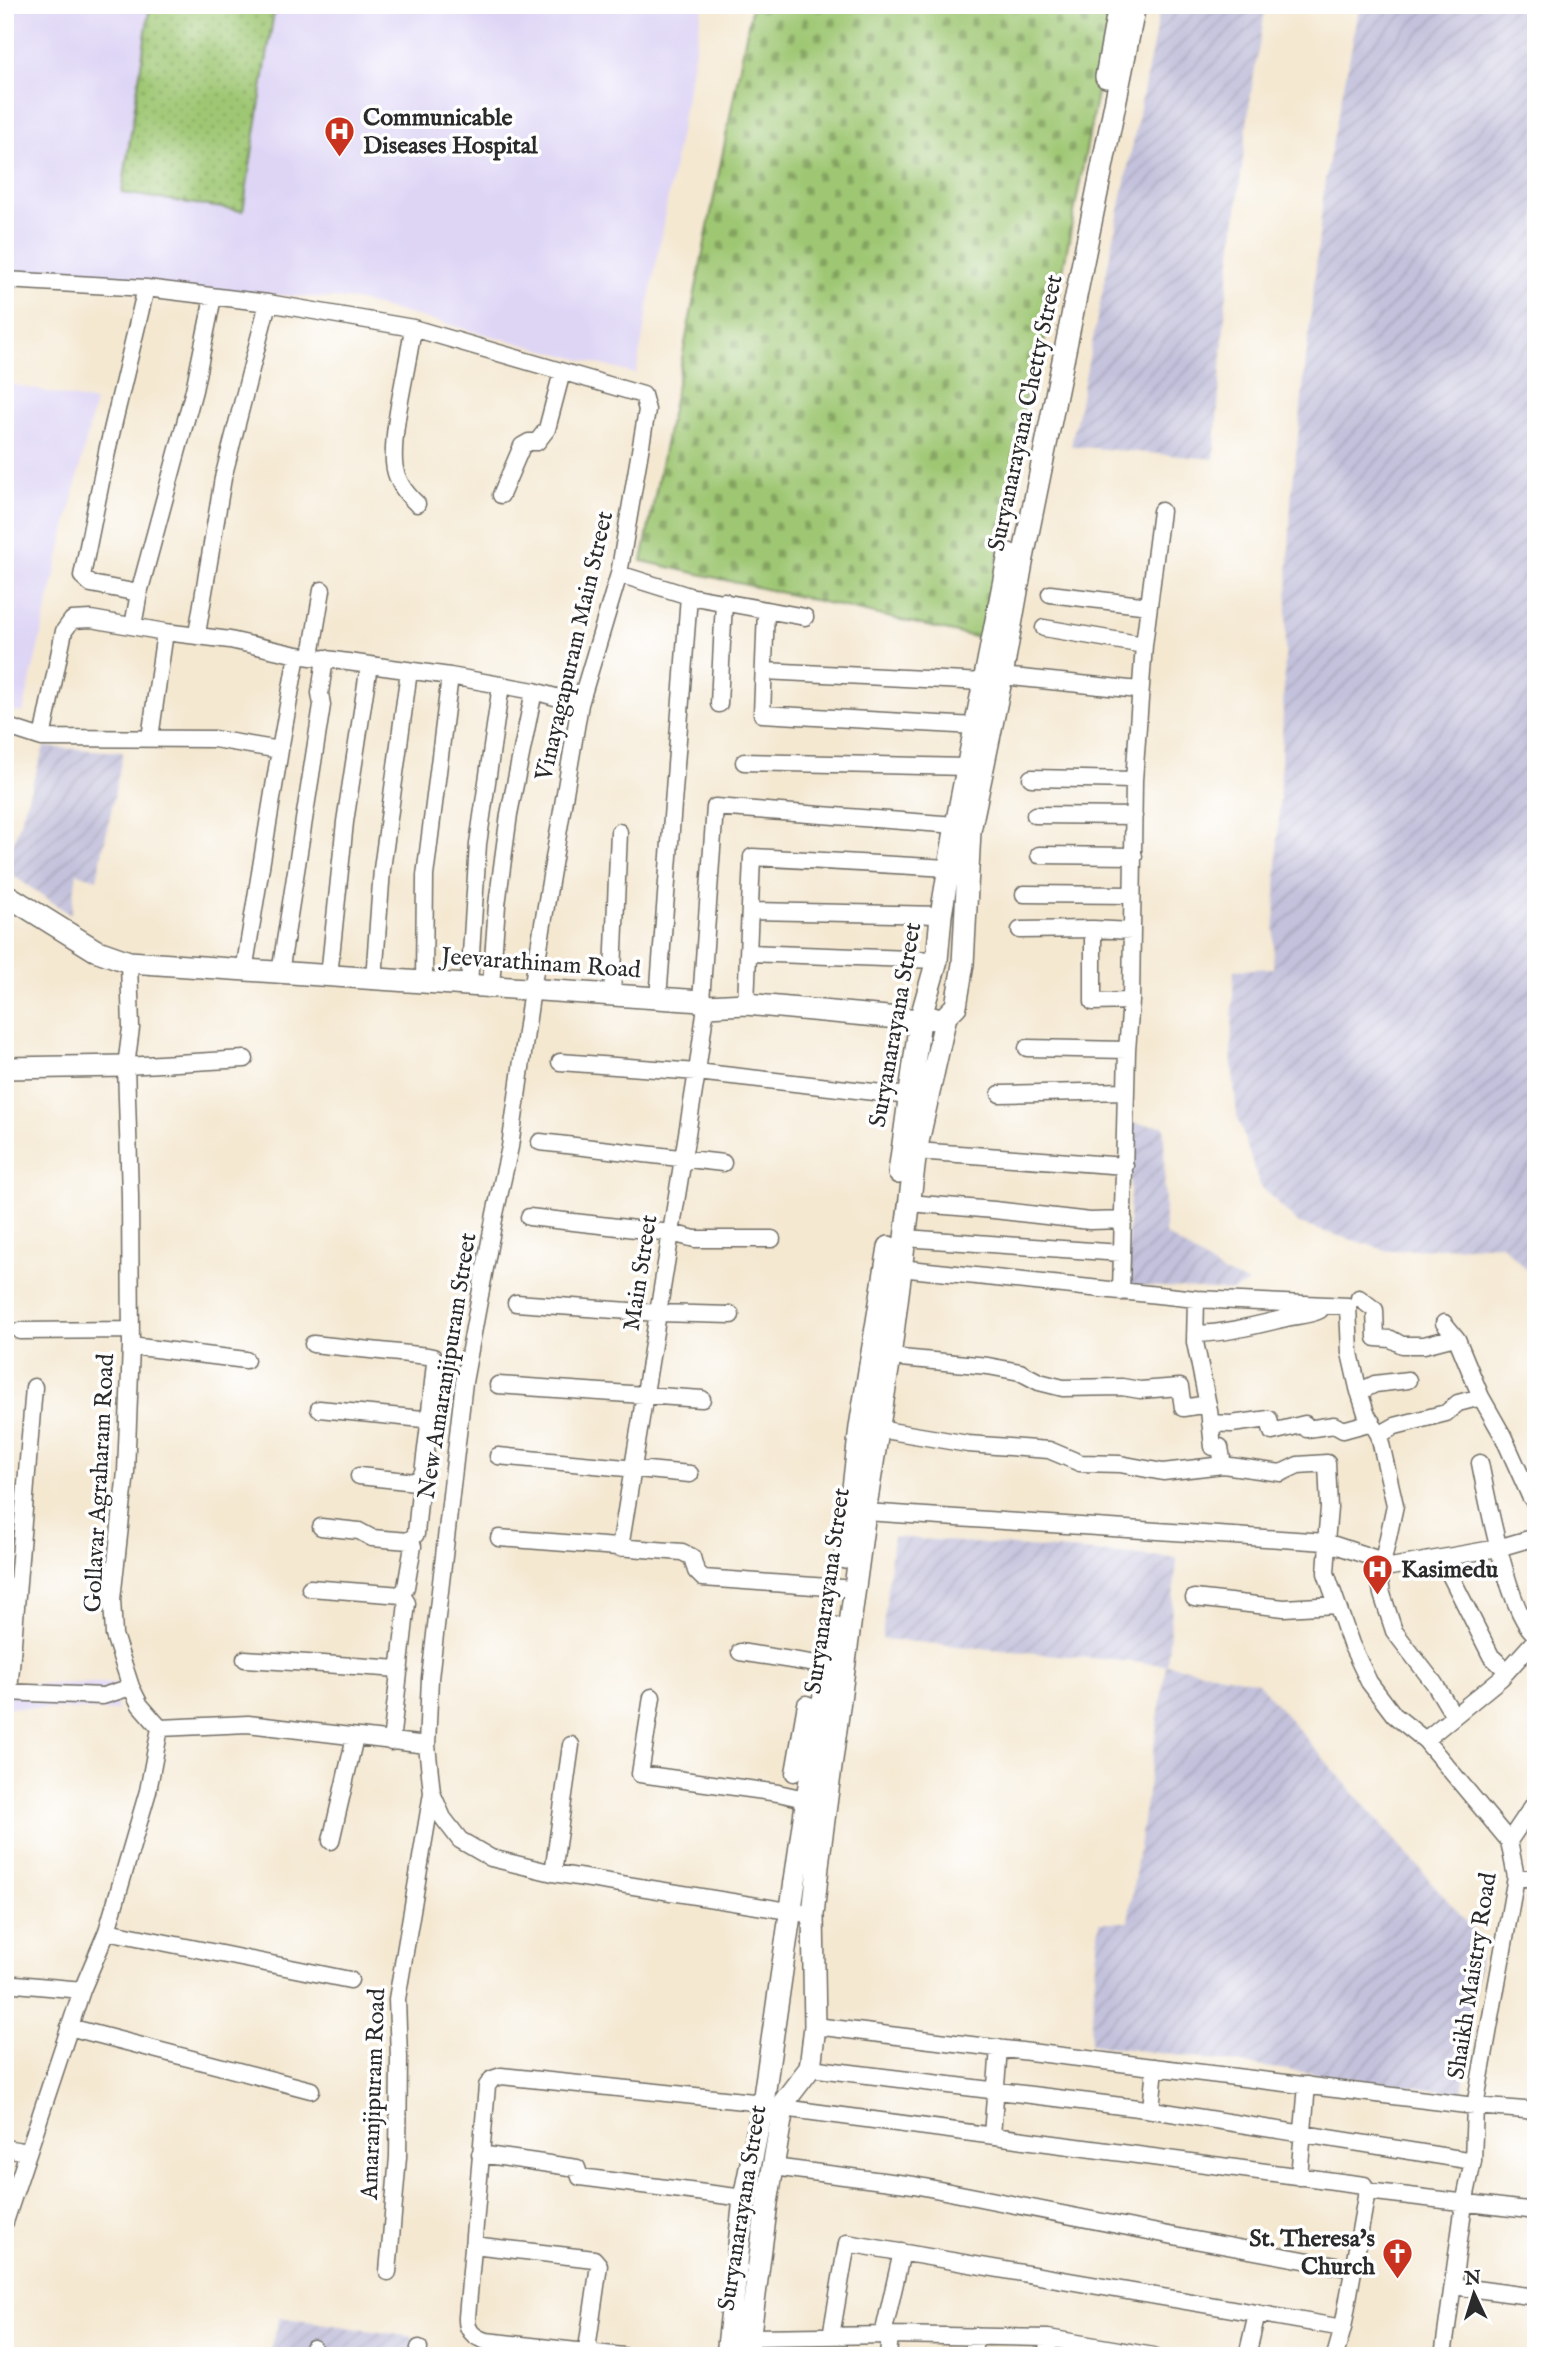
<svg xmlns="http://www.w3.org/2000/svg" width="1541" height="2361" viewBox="0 0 1541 2361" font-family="'IM FELL English',serif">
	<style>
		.built { fill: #ded5f5 }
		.industrial { fill: url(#industrial-furrows) }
		.cemetery { fill: url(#cemetery-stones); stroke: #65794f; stroke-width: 2 }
		.park { fill: url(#park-dots); stroke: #65794f; stroke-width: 2 }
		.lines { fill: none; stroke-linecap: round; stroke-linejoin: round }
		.minor-casing { stroke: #716d65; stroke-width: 19 }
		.major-casing { stroke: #716d65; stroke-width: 24 }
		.minor { stroke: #fff; stroke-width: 16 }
		.major { stroke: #fff; stroke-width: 21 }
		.labels { text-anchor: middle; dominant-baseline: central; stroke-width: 7; stroke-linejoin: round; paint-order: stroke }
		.poi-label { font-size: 24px; font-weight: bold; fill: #2b2b2b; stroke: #fff; text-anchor: start }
		.street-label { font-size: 24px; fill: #2b2b2b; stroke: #fff }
	</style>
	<defs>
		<pattern id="industrial-furrows" width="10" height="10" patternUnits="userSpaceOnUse" patternTransform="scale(1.75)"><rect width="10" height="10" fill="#c3c1db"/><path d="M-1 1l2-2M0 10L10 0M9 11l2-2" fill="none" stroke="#a8a6bc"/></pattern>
		<pattern id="cemetery-stones" width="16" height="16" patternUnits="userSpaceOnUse" patternTransform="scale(1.75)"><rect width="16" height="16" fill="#9fc773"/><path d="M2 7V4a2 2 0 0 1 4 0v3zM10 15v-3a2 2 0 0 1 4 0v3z" fill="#82a25f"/></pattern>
		<pattern id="park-dots" width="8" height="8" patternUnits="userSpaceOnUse" patternTransform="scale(1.75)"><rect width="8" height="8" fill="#9fc773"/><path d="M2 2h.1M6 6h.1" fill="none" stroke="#82a25f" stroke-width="1.8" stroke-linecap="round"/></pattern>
	</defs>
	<rect width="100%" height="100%" fill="#fff"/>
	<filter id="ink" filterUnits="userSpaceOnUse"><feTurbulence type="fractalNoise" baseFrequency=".0143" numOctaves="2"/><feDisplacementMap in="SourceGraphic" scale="14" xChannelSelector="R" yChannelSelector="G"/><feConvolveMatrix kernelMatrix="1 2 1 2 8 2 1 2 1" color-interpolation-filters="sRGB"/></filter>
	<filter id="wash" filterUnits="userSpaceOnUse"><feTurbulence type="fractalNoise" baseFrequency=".00686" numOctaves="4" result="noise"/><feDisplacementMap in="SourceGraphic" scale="28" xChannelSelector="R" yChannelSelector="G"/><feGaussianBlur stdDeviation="1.57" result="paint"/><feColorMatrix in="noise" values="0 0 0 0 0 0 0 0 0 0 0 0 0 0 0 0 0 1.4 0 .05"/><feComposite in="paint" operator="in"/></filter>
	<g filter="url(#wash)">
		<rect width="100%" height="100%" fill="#f4e8d1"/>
		<path class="built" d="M5,5H703L636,374L355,300L5,277Z
			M5,383L95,402L23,713L5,710Z
			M115,1683L117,1711L5,1707V1684Z"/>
		<path class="industrial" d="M1161,5H1266L1251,92L1226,302L1214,459L1071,446Z
			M1360,5H1536V1279L1501,1244L1389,1251L1299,1224L1260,1186L1237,1116L1231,1053L1234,970L1273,968L1291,502L1325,180Z
			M44,747L123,752L97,879L77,873L71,915L5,870Z
			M1133,1123L1164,1126L1165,1234L1223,1273L1248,1283L1233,1291L1126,1285Z
			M893,1537L1177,1558L1167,1664L1257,1682L1482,1940L1462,2093L1090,2044L1099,1922H1128L1166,1665L882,1639Z
			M280,2317L426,2339L425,2356H269Z"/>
		<path class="cemetery" d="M752,5H1114L1055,312L1027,386L984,639L642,561Z"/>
		<path class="park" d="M150,5H275L243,211L122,193Z"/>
	</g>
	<g filter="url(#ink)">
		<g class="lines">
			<defs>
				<path id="minor" d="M5,280L146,288L268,303L413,328L643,395L647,410L619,574L580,704L532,989L510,1147L495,1214L464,1382L430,1678L427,1745L432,1793L397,1999L399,2058L398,2157L388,2272
					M413,328C408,367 392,424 394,462C395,479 405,493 417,504
					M501,495L522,446L529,442H537L547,429L562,372
					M619,574L689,596L805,617
					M139,593L91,584L82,576L108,447L146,288
					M1050,594L1149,606
					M766,610L762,714L975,726
					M133,626L139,593L194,390L213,297
					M1044,628L1144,645
					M197,634L223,478L268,303
					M311,656L322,590
					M764,671L984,682
					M1002,676L1139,690
					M719,704L724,601
					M5,726L42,738L214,739L280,750
					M42,738L64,631L72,620L91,619L165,632L230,640L297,655L450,676L534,691L580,704
					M150,738L165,632
					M744,762L967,767
					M1031,778L1134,780
					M1035,815L1134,816
					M1039,855L1134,856
					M1024,894L1132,895
					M750,911L941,915
					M1093,929V1002L1131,1001
					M1020,930L1093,929L1132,931
					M749,953L937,960
					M244,971L280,750L297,655
					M280,973L322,705L320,693L325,658
					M329,976L345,822L369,665
					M374,979L382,869L409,671
					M424,982L425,876L450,676
					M469,985L478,844L501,685
					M491,986L497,905L509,814L534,691
					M612,996L619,832
					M658,999L689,596
					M701,1001L715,807L956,825
					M746,1004L752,857L948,868
					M1027,1048L1127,1050
					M560,1062L697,1072L909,1096
					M126,1066L245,1059
					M1000,1094L1126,1091
					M540,1142L723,1163
					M916,1151L1125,1166
					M909,1203L994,1210L1090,1221L1124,1220
					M529,1217L671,1233L695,1239H772
					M905,1238L1121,1253
					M900,1268L1196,1299L1348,1306L1350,1353L1358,1388L1366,1413L1379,1435L1395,1505L1383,1561
					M1121,1292L1127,1050L1131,1001L1134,780L1144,645L1161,511
					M1359,1298L1375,1310L1376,1338L1391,1339L1402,1345H1424L1455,1337
					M1196,1299L1195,1342L1209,1410L1213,1447H1220L1223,1465
					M516,1303L658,1313L731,1315
					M1444,1323L1457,1339L1481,1397L1503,1436L1530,1496L1536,1504
					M20,1331L130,1330
					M1195,1334C1226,1333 1253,1326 1282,1319C1295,1315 1308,1316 1320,1310
					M313,1344L428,1356L433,1357L435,1363L430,1411L427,1417L423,1419L429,1425L423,1473L416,1482L420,1487V1491L416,1534L409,1541L413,1546L406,1587L402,1595L407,1603L391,1742
					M131,1346L246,1360
					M890,1357L988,1366L1020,1372L1039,1382L1063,1388L1122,1387L1140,1390L1180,1387L1183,1408L1208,1404
					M498,1385L702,1399
					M1359,1392L1375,1384L1408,1380
					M319,1409L423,1419
					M1210,1423L1231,1424L1269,1419L1272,1432L1305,1424L1307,1429L1334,1425L1343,1430L1372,1422
					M878,1429L968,1444L1049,1450L1080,1463L1120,1464L1163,1472L1223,1465L1281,1473L1298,1465L1327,1463L1329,1508L1326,1542
					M1379,1435L1395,1426L1446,1413L1458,1403L1481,1397
					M498,1456L690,1474
					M1480,1463C1487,1498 1509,1617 1536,1635
					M359,1476L416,1482
					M865,1512L1326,1542L1383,1561L1385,1568L1498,1548L1536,1537
					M321,1527L359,1531L372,1538L409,1541
					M499,1538L682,1552L692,1557L696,1571L703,1578L842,1588
					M1328,1543L1326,1573L1351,1644L1369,1682L1394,1715L1425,1740
					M620,1548L697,1072L706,1006
					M1442,1559L1491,1656L1507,1671
					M1385,1568L1379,1575L1382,1594L1394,1631L1434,1683L1454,1716
					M310,1588L402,1595
					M1194,1598L1284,1608L1336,1605
					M740,1652L829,1666
					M245,1659L400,1669
					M5,1692L103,1696L131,1687
					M9,1692L34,1387
					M652,1697L640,1774L778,1793L796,1797L806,1804
					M160,1728L248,1724L427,1745
					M794,1773L806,1704L821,1709
					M432,1793L443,1818L460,1840L491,1858L553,1873L813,1915
					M331,1841L355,1737
					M1509,1841L1536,1801
					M553,1873L571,1745
					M1516,1877L1536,1879
					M107,1931L350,1980
					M5,1983L82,1990
					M815,2026L1475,2106L1536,2111
					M69,2027L311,2090
					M810,2068L1146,2109L1473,2161
					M783,2108L1364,2185L1367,2191L1536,2211
					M1151,2110L1155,2067
					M992,2135L999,2048
					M5,2148L28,2152
					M480,2154L577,2168L580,2177L744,2198
					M773,2167L914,2185L1189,2239L1353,2269
					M1299,2177L1307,2085
					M5,2222L82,1990L107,1931L148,1791L160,1728L140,1705L131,1687L114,1635L112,1599L126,1472L131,1346L130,1196L126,1066L131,1028L129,962
					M473,2245L594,2259L599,2265L586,2356
					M1453,2286L1536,2297
					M883,2335L902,2252
					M831,2336L847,2243L1343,2328
					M750,2337L890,2335L1048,2338L1154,2356
					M312,2356L313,2348
					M418,2356L419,2348
					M623,2356L486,2341C474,2337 466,2331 467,2317L487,2086L492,2079L501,2076L763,2103
					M888,2356L890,2335
					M973,2356L975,2336
					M1047,2356L1048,2338
					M1247,2356L1257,2313
					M1335,2356L1343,2328L1367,2191
					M1443,2356L1464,2204L1473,2161L1475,2106L1516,1877L1509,1841L1425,1740L1501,1678L1536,1639"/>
				<path id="major" d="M1106,77L1119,5
					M5,894L95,950L129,962L701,1001L706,1006L746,1004L920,1020L933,1018
					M5,1068L126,1066
					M899,1173L920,1020L937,960L941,915L956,825L1009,554
					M845,1558L860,1427L889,1247
					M727,2356L744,2198L763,2103L806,1804L835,1628
					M747,2356L767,2203L784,2102L810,2068L815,2026L813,1915L819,1857L865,1512L890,1357L916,1151L946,1016L956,1006L963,964L970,831L1002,676L1022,563L1135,5"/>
			</defs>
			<use href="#minor" class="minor-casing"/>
			<use href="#major" class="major-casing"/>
			<use href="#minor" class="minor"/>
			<use href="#major" class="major"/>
		</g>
	</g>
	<defs>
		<symbol id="hospital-pin" viewBox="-11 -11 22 30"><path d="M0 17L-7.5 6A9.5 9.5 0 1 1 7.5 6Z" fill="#c8321e" stroke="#fff"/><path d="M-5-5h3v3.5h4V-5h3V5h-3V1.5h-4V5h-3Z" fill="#fff"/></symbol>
		<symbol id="church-pin" viewBox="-11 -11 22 30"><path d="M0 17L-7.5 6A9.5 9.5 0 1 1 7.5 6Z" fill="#c8321e" stroke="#fff"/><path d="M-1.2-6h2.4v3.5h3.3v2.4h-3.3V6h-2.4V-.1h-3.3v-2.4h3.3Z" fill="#fff"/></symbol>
	</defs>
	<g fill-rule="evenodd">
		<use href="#hospital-pin" x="322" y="114" width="35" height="47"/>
		<use href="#hospital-pin" x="1360" y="1552" width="35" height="47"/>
		<use href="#church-pin" x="1380" y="2236" width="35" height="47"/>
	</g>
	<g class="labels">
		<g class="poi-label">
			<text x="363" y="118">Communicable<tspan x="363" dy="28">Diseases Hospital</tspan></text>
			<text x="1401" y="1570">Kasimedu</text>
			<text x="1375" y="2239" text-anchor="end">St. Theresa's<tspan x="1375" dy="28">Church</tspan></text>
		</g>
		<g class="street-label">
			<text transform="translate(1026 413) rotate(-78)">Suryanarayana Chetty Street</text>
			<text transform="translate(575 646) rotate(-77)">Vinayagapuram Main Street</text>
			<text transform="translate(541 964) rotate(4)">Jeevarathinam Road</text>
			<text transform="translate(896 1025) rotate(-80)">Suryanarayana Street</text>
			<text transform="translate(641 1273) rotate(-81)">Main Street</text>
			<text transform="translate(448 1366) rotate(-81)">New Amaranjipuram Street</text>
			<text transform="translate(100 1483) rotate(-87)">Gollavar Agraharam Road</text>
			<text transform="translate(828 1591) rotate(-82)">Suryanarayana Street</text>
			<text transform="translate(1473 1976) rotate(-81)">Shaikh Maistry Road</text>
			<text transform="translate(374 2094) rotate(-88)">Amaranjipuram Road</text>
			<text transform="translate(743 2208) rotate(-81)">Suryanarayana Street</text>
		</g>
	</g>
	<rect width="1541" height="2361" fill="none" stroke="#fff" stroke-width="28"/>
	<g transform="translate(1474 2294) rotate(356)" stroke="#ffffff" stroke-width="5" paint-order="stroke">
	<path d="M0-5L12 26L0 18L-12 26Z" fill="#2b2b2b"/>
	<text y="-10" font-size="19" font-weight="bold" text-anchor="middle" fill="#2b2b2b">N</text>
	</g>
</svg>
